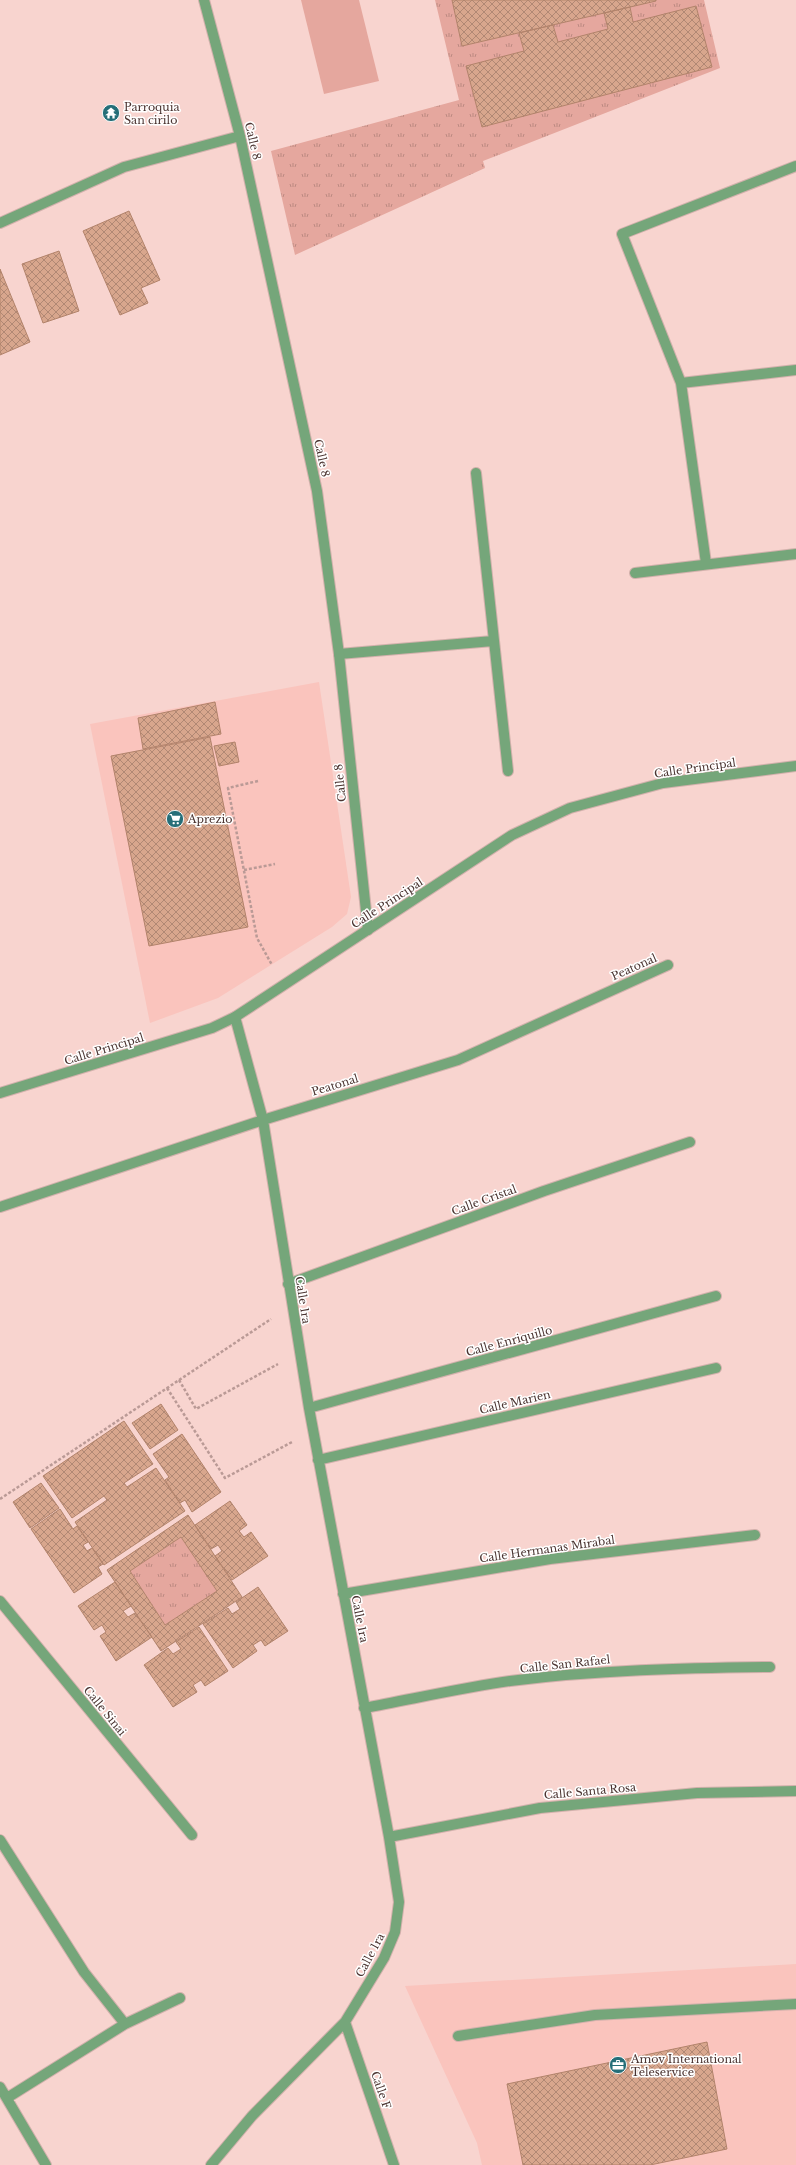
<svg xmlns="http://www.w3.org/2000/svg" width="796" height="2165" viewBox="0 0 796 2165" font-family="'Libre Baskerville',serif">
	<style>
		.built { fill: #fac4bd }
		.grass { fill: url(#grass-tufts) }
		.park { fill: #e5a79e }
		.building { fill: url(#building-cross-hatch); stroke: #b2836b; fill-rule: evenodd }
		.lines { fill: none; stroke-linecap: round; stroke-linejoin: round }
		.service-casing { stroke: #d2b1ac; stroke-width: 12 }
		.minor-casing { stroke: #d2b1ac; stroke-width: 12 }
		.tertiary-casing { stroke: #d2b1ac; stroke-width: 12 }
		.path { stroke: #ba9a96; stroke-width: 2.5; stroke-dasharray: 3 2; stroke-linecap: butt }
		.service { stroke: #75a67a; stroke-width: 10 }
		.minor { stroke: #75a67a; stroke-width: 10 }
		.tertiary { stroke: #75a67a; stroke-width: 10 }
		.labels { text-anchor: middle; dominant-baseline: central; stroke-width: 3; stroke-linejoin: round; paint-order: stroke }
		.poi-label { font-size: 11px; fill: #4b3431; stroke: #fff; text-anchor: start }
		.street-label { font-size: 11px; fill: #4b3431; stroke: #fff }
	</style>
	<defs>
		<pattern id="grass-tufts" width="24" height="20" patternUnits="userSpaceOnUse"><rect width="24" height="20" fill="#e5a79e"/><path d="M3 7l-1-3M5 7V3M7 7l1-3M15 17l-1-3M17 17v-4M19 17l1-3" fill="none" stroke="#bc8981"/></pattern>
		<pattern id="building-cross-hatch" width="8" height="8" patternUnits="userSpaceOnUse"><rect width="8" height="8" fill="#d8a68d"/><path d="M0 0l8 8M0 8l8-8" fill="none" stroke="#b18874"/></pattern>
	</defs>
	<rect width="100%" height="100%" fill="#f8d4cf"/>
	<path class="built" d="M319,682L351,897L347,914L332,927L218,998L150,1023L90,724Z
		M796,1964V2165H482L477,2143L405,1986Z"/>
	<path class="grass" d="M435,0H704L720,68L483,161L485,168L295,255L271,151L459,100Z
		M181,1537L217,1591L165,1625L130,1571Z"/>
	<path class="park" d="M301,0H359L379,81L324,94Z"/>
	<path class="building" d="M452,0H656V1L462,46Z
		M696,6L712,67L482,127L466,66L524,51L519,33L553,25L558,42L608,29L604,13L630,7L633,22Z
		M129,211L160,280L141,288L148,303L120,315L83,231Z
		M59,251L79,311L43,323L22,264Z
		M0,269L30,342L0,355Z
		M215,702L221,734L143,749L138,718Z
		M210,737L248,927L149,946L111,756Z
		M235,742L239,762L219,766L214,746Z
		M161,1404L178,1430L150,1449L132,1423Z
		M124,1421L153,1464L124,1483L127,1487L156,1468L185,1511L104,1565L75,1522L107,1500L104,1496L72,1518L43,1476Z
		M182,1434L221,1492L192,1512L185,1500L180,1503L165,1480L169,1477L153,1454Z
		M41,1483L59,1508L30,1528L13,1502Z
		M230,1501L247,1525L239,1531L244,1537L251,1532L268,1556L232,1580L215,1556L222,1551L218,1545L211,1549L195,1525Z
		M60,1509L73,1529L77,1526L88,1542L83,1545L87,1551L92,1548L103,1564L98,1567L102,1574L74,1593L31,1529Z
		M188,1515L242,1597L161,1651L107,1570ZM181,1537L217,1591L165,1625L130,1571Z
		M115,1582L131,1606L123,1611L128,1617L135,1613L152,1637L116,1661L100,1636L106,1632L102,1625L94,1630L78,1606Z
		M258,1587L288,1631L265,1646L261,1640L253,1645L257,1651L233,1668L203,1624L228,1608L232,1614L240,1609L236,1602Z
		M199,1627L228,1671L205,1686L201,1680L193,1685L197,1692L173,1707L144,1665L168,1648L173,1654L181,1649L176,1642Z
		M707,2042L727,2149L650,2165H523L507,2084Z"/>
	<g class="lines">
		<defs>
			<path id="service" d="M681,383L796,370
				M476,473L508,771
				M706,563L681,383L622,234L796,166
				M635,573L796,554
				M339,654L493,641
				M458,2036L595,2015L796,2004"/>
			<path id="minor" d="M204,0L240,136L317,491L339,654L368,930
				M0,223L124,167L240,136
				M0,1207L263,1120L458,1060L668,965
				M288,1284L544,1191L690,1142
				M309,1408L716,1296
				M318,1460L716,1368
				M343,1594L550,1559L755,1535
				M0,1601L192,1835
				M364,1708C413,1699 461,1688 510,1681C597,1670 683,1668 770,1667
				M389,1837L540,1808L697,1793L796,1791
				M0,1840L84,1972L125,2024
				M345,2022L394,2165
				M0,2087L46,2165
				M7,2098L125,2024L180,1998
				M211,2165L252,2116L345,2022L384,1958L395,1932L399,1902L389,1837L309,1408L263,1120L235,1017"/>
			<path id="tertiary" d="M0,1093L212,1028L235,1017L512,835L570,808L663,783L796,766"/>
		</defs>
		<use href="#service" class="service-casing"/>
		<use href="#minor" class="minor-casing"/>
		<use href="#tertiary" class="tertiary-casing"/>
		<path class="path" d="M258,781L228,788L257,938L272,965
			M244,870L275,864
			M179,1380L196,1409L278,1364
			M167,1388L225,1478L292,1442
			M0,1499L271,1319"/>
		<use href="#service" class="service"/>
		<use href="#minor" class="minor"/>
		<use href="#tertiary" class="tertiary"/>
	</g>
	<defs>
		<symbol id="temple-disc" viewBox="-11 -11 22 22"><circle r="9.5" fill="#256e78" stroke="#fff"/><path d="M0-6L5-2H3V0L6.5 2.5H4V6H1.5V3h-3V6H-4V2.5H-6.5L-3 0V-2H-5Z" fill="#fff"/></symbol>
		<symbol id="supermarket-disc" viewBox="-11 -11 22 22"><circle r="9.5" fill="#256e78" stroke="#fff"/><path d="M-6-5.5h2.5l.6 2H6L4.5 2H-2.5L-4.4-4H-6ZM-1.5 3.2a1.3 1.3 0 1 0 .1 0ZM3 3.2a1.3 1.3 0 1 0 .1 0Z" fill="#fff"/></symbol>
		<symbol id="office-disc" viewBox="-11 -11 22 22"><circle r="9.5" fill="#256e78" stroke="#fff"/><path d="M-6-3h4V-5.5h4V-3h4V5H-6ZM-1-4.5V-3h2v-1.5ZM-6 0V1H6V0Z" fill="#fff"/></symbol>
	</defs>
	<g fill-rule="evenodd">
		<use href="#temple-disc" x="101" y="103" width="20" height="20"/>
		<use href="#supermarket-disc" x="165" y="809" width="20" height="20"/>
		<use href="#office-disc" x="608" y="2055" width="20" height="20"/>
	</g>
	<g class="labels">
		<g class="poi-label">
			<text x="124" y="107">Parroquia<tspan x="124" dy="13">San cirilo</tspan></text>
			<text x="188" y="819">Aprezio</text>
			<text x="631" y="2059">Amov International<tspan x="631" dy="13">Teleservice</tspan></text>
		</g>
		<g class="street-label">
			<text transform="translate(253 141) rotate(77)">Calle 8</text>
			<text transform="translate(322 458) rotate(78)">Calle 8</text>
			<text transform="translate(695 768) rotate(-8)">Calle Principal</text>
			<text transform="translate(340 783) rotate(-96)">Calle 8</text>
			<text transform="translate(387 903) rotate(-33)">Calle Principal</text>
			<text transform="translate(634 967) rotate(-24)">Peatonal</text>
			<text transform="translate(104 1049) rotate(-17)">Calle Principal</text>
			<text transform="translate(335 1085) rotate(-17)">Peatonal</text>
			<text transform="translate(484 1200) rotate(-20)">Calle Cristal</text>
			<text transform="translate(303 1300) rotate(81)">Calle 1ra</text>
			<text transform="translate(509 1341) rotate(-15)">Calle Enriquillo</text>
			<text transform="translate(515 1402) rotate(-13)">Calle Marien</text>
			<text transform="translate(547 1549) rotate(-8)">Calle Hermanas Mirabal</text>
			<text transform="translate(360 1619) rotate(79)">Calle 1ra</text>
			<text transform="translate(565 1664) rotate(-6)">Calle San Rafael</text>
			<text transform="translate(105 1711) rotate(51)">Calle Sinai</text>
			<text transform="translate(590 1791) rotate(-5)">Calle Santa Rosa</text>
			<text transform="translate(370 1955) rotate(-62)">Calle 1ra</text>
			<text transform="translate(381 2090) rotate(71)">Calle F</text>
		</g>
	</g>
</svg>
